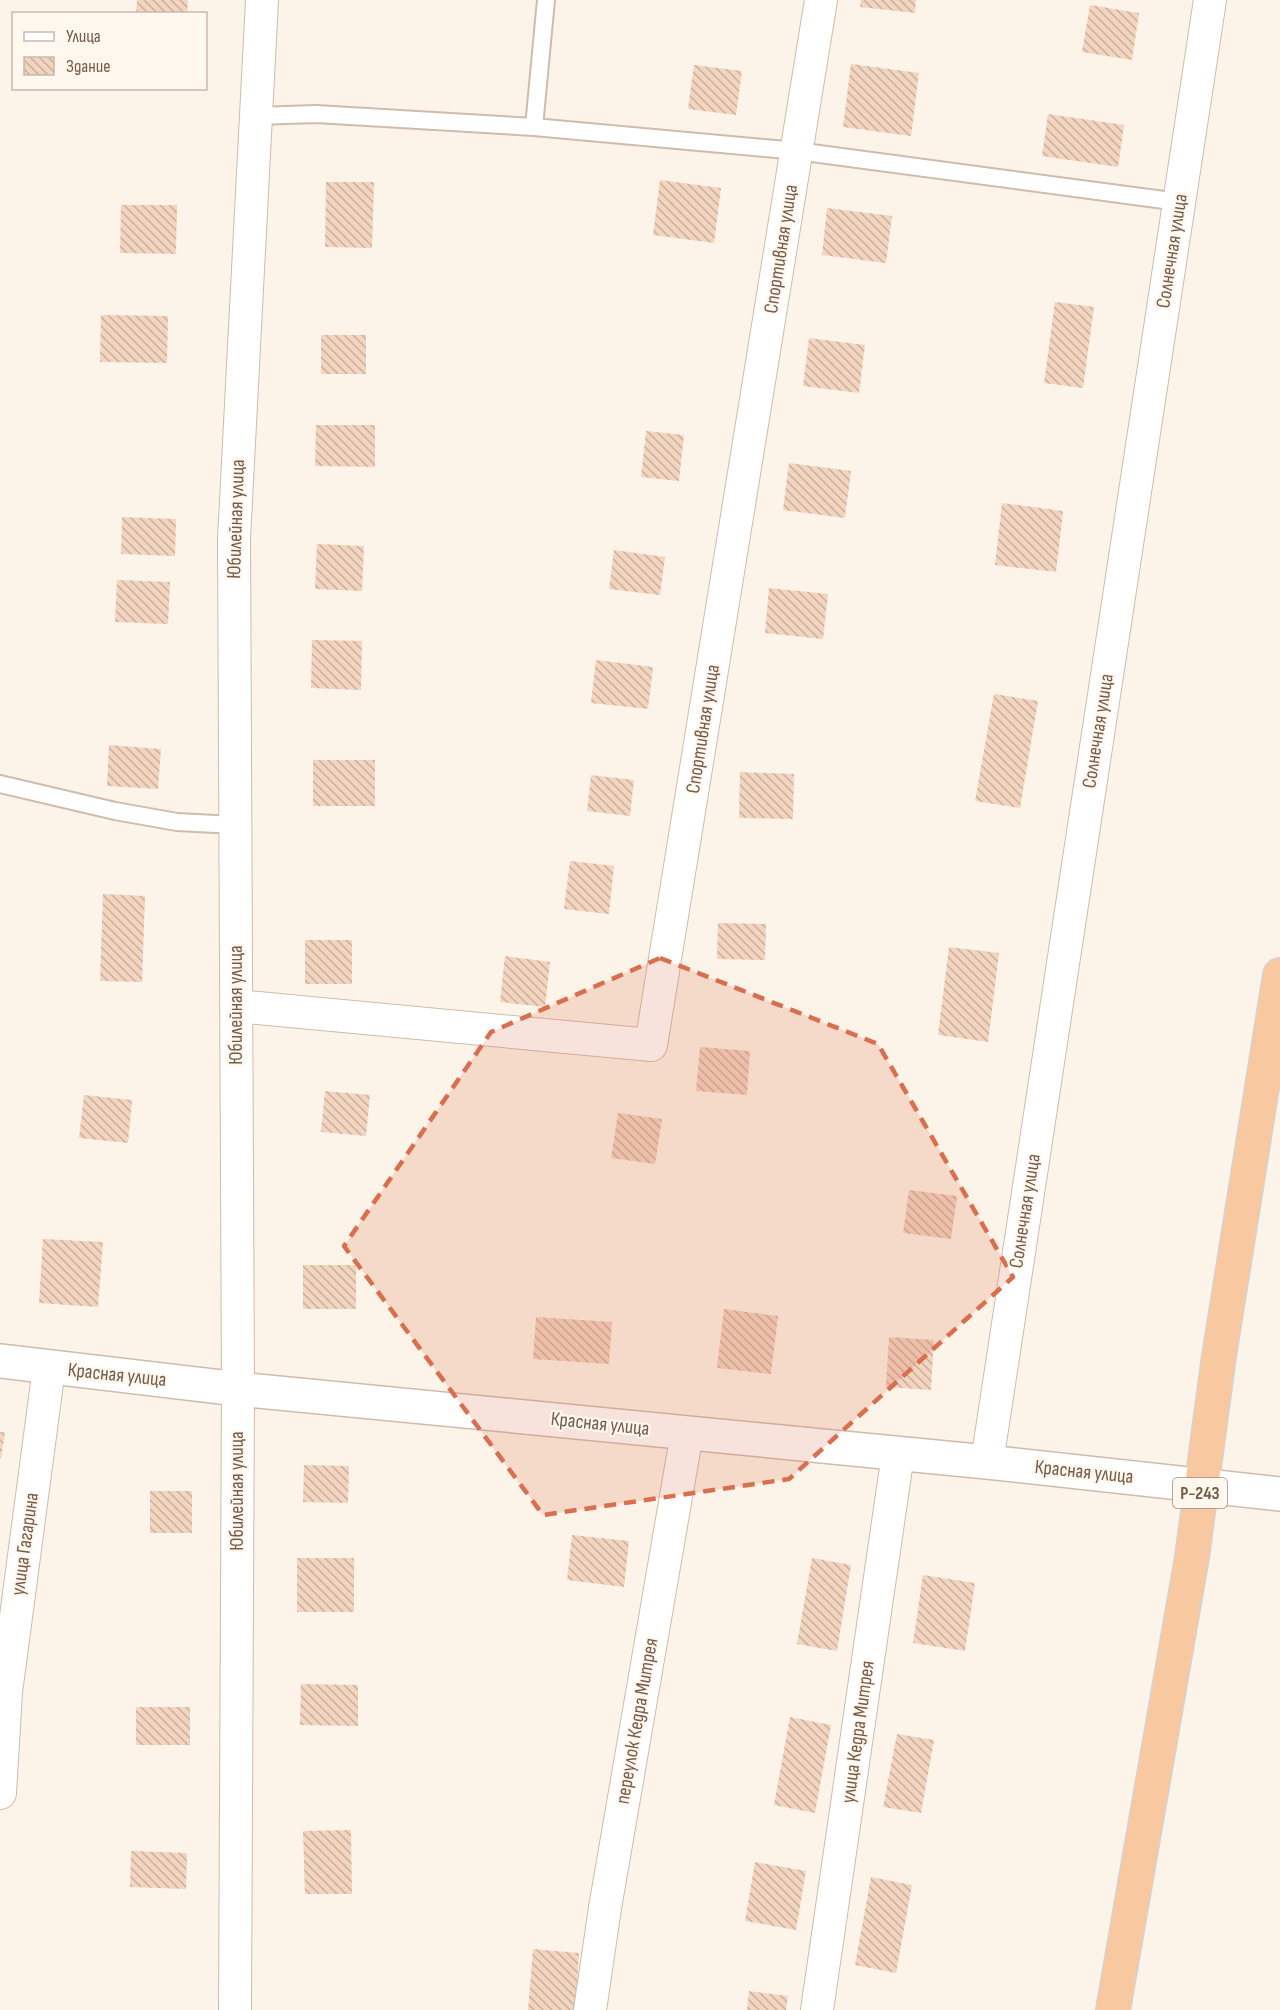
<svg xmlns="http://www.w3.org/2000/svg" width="1280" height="2010" viewBox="0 0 1280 2010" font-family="'Sofia Sans Condensed',sans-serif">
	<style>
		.building { fill: url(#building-back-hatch) }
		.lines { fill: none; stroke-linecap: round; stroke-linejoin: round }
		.service-casing { stroke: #cebcad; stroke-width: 20 }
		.minor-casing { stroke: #cebcad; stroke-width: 34 }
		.tertiary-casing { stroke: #cebcad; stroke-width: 36 }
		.trunk-casing { stroke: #d9d1cd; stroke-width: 36 }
		.service { stroke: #fff; stroke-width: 16 }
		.minor { stroke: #fff; stroke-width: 32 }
		.tertiary { stroke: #fff; stroke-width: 33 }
		.trunk { stroke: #f8c8a0; stroke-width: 33 }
		.marked { fill: #da6e4e; fill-opacity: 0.2; stroke: #da6e4e; stroke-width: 4.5; stroke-dasharray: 12 8; stroke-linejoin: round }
		.labels { text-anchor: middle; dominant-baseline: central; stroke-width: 4.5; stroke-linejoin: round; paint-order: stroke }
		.shield { fill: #fff8ee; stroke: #a08a7c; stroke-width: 1.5 }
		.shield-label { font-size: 18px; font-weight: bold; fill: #775b4b }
		.street-label { font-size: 20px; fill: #775b4b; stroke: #fff8ee }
	</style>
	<defs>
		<pattern id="building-back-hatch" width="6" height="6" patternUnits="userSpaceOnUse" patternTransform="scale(1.5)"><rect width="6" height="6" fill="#f2d4bf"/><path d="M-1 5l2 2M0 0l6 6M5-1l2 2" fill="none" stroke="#c9af9d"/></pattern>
	</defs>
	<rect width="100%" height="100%" fill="#fcf4e8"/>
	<path class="building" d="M137,0H188L187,14H136Z
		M861,0H916L915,13L860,7Z
		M1090,5L1139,13L1132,60L1082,52Z
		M851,64L919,73L911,136L843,127Z
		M694,65L742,71L736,115L688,109Z
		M1048,114L1124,125L1118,167L1042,156Z
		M660,180L721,188L714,243L653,235Z
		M326,182H374L372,248L325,247Z
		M121,205H177L176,254L120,253Z
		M827,208L892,216L886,263L822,255Z
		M1055,302L1094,307L1083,388L1044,383Z
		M101,315L168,316L167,363L100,362Z
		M321,335H366V374H321Z
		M809,338L865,345L859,393L803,386Z
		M316,425H375V467L315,466Z
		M646,431L684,435L679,481L641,477Z
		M789,463L851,471L845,518L783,510Z
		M1002,503L1063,511L1056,572L995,565Z
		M122,517L176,519L175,556L121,554Z
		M317,544L364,546L362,591L315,589Z
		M614,550L665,557L660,595L609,589Z
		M117,580L170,582L168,624L115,622Z
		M769,588L828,594L823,639L765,633Z
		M312,640L362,641L361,690L311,688Z
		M596,660L653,667L648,709L591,703Z
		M994,694L1038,701L1020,808L975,801Z
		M109,745L161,749L158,789L107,786Z
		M313,760H375V806H313Z
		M740,772L794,774L793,819L739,818Z
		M591,775L634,780L630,816L587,811Z
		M570,861L614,866L609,914L564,909Z
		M103,894L145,896L142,982L100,981Z
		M718,923L766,924L765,960L717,959Z
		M305,940H352V984H305Z
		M949,947L999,953L988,1042L938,1035Z
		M505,956L550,962L545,1007L500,1002Z
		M700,1047L750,1051L747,1095L696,1091Z
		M325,1091L370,1095L366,1136L321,1132Z
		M84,1095L132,1100L128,1143L79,1138Z
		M618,1113L662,1119L655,1164L611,1158Z
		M909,1190L957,1196L951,1239L903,1233Z
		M43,1239L103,1242L98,1307L39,1303Z
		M303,1265H356V1309H303Z
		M724,1309L778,1316L771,1374L717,1368Z
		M536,1317L612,1322L609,1364L533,1359Z
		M889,1337L934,1340L931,1390L886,1387Z
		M0,1432H5L1,1458H0Z
		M304,1465L349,1466L348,1503L303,1502Z
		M150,1491H192V1533H150Z
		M572,1535L629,1541L624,1587L567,1580Z
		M297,1558H354V1612H297Z
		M812,1558L851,1565L837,1651L797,1644Z
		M923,1575L975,1583L965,1651L913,1643Z
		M301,1684L358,1685V1726L300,1725Z
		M136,1707H190V1745H136Z
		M790,1717L831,1725L815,1813L774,1805Z
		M897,1734L934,1740L921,1813L883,1807Z
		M351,1830L352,1894H305L303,1831Z
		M131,1851L187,1853L186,1889L130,1887Z
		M755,1862L806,1871L796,1930L745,1921Z
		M871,1877L912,1885L896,1973L855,1965Z
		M533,1949L579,1953L575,2010H528Z
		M749,1991L788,1996L786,2010H747Z"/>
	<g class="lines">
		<defs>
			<path id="service" d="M256,116L316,114L534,127L797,151L1179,202
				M534,127L546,0
				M0,784L115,811L177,822L235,825"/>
			<path id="minor" d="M236,1006L651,1045L821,0
				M987,1462L1210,0
				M0,1793L6,1692L49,1368
				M235,2010L238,1389L234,539L262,0
				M590,2010L605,1908L687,1433
				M817,2010L898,1454"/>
			<path id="tertiary" d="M0,1361L238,1389L987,1462L1280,1494"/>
			<path id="trunk" d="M1113,2010L1192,1557L1219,1356L1280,975"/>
		</defs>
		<use href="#service" class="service-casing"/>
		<use href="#minor" class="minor-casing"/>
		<use href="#tertiary" class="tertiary-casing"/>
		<use href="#trunk" class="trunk-casing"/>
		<use href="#service" class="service"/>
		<use href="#minor" class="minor"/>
		<use href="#tertiary" class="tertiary"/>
		<use href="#trunk" class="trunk"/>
	</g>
	<path class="marked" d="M660,958L878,1044L1013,1277L789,1479L543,1515L344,1246L491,1032Z"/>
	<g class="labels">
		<rect class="shield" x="1173" y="1478" width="54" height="30" rx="4.5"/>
		<g class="shield-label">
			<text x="1200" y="1493">Р-243</text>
		</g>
		<g class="street-label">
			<text transform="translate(781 249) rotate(-81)">Спортивная улица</text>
			<text transform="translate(1172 251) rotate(-81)">Солнечная улица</text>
			<text transform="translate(236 519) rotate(-88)">Юбилейная улица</text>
			<text transform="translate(703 729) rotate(-81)">Спортивная улица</text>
			<text transform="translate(1098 731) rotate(-81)">Солнечная улица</text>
			<text transform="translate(236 1005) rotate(-90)">Юбилейная улица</text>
			<text transform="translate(1025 1211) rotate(-81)">Солнечная улица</text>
			<text transform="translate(117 1375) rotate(6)">Красная улица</text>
			<text transform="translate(600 1424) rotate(6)">Красная улица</text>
			<text transform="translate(1084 1472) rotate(6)">Красная улица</text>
			<text transform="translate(237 1491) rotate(-90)">Юбилейная улица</text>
			<text transform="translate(25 1544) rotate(-82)">улица Гагарина</text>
			<text transform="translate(637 1721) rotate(-80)">переулок Кедра Митрея</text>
			<text transform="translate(858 1732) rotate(-82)">улица Кедра Митрея</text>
		</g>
	</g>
	<rect x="12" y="12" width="195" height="78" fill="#fff8ee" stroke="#c9b9ad" stroke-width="1.5"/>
	<rect x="24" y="32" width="30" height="9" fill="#ffffff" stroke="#c9b9ad" stroke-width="1.5"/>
	<text x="66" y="42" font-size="18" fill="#775b4b">Улица</text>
	<rect x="24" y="57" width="30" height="18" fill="url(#building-back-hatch)" stroke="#c9b9ad" stroke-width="1.5"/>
	<text x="66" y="72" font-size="18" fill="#775b4b">Здание</text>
</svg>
